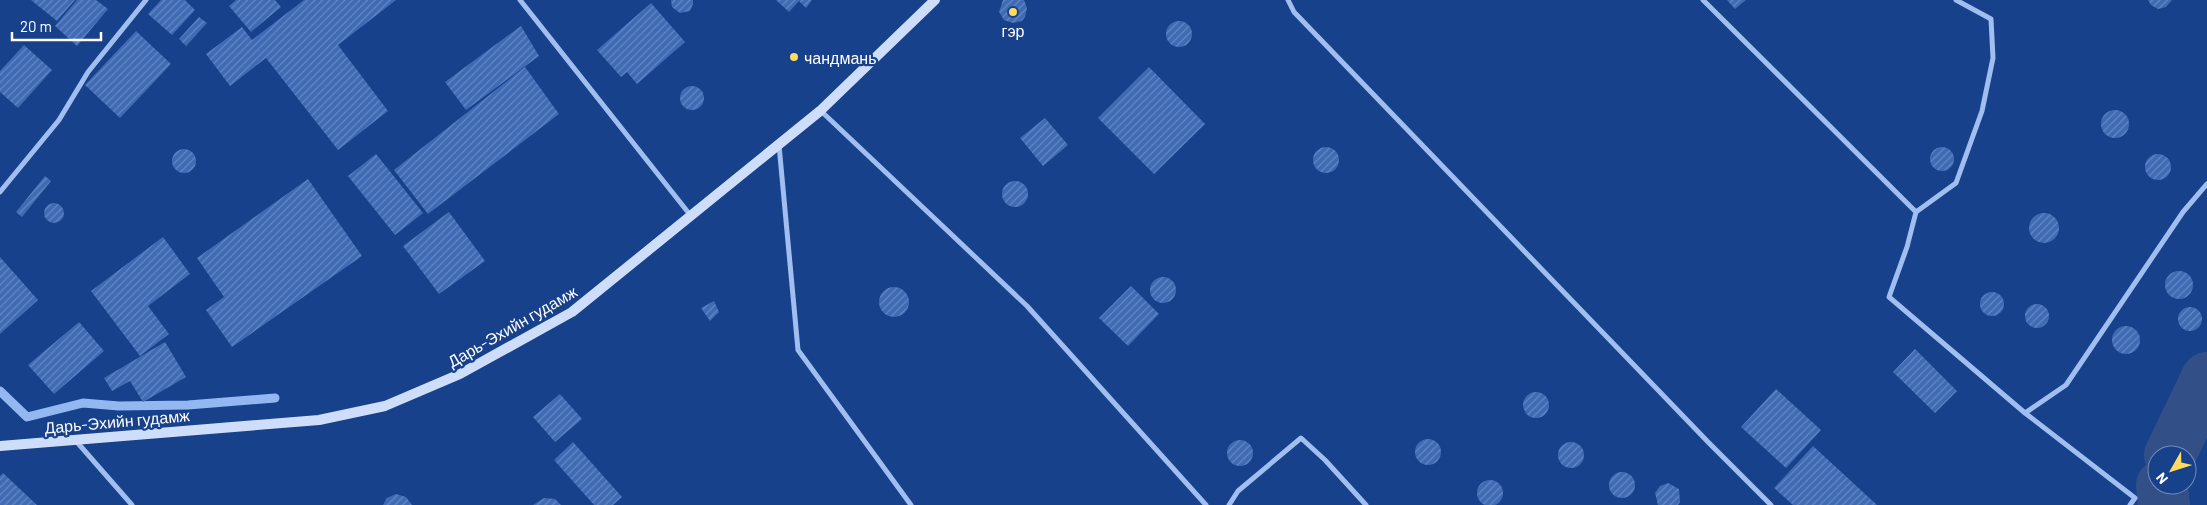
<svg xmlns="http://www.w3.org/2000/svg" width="2207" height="505" viewBox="0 0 2207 505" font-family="Barlow,sans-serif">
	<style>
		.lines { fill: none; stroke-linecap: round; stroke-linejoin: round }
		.stream { stroke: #92b7f1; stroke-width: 9 }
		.river { stroke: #325087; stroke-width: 52 }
		.building { fill: url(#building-hatch) }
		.street { stroke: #a0beef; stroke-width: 5 }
		.secondary { stroke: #cdddfa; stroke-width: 10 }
		.poi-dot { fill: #ffdc5e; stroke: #17418b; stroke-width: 2 }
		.labels { text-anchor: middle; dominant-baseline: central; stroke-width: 4.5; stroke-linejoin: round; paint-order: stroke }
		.poi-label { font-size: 16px; fill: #fff; stroke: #17418b }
		.street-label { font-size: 16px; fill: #fff; stroke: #17418b }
	</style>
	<defs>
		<pattern id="building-hatch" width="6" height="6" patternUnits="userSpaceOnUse" patternTransform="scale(1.25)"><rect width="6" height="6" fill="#3f6ab4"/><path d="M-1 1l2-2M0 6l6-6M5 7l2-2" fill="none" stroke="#6588c3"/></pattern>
	</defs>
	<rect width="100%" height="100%" fill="#17418b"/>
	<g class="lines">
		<path class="stream" d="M0,391L27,417L83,403L119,406L188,405L275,398"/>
		<path class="river" d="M2170,455L2207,378
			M2162,485L2164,505"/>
	</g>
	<path class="building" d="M31,0H75L57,21Z
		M77,0H96L108,9L77,46L55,26Z
		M161,0H185L195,10L172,35L148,14Z
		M236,0H275L281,7L251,32L229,6Z
		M304,0H396L338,45L388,111L338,150L266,58L230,86L206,54L242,27L252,40Z
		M671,0H693V4L690,11L680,13L672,7Z
		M776,0H812L806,8L799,1L789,12Z
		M1003,0H1024L1027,8L1025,17L1022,21L1013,23L1004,20L999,12Z
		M1727,0H1746L1735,9Z
		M2148,0H2172L2166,7L2158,9L2151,5Z
		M651,3L685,42L637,84L627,72L621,77L597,50Z
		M199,17L207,23L186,46L179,39Z
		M1166 34a13 13 0 1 1 26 0a13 13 0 1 1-26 0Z
		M521,26L539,56L466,110L445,82Z
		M136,31L171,64L120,118L85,85Z
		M24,45L52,70L18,108L0,92V71Z
		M525,67L559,114L428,214L394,170Z
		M1149,67L1205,124L1154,174L1098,118Z
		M680 98a12 12 0 1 1 24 0a12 12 0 1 1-24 0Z
		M2101 124a14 14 0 1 1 28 0a14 14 0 1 1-28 0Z
		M1045,118L1068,145L1043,166L1020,138Z
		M1313 160a13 13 0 1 1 26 0a13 13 0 1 1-26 0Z
		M1930 159a12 12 0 1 1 24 0a12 12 0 1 1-24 0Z
		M172 161a12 12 0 1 1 24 0a12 12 0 1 1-24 0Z
		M376,154L423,213L395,235L348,176Z
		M2145 167a13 13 0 1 1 26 0a13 13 0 1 1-26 0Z
		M45,176L51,181L22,217L16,212Z
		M308,179L362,256L232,347L206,310L224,297L197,258Z
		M1002 194a13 13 0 1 1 26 0a13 13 0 1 1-26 0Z
		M44 213a10 10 0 1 1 20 0a10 10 0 1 1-20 0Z
		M449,212L485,261L439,294L403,246Z
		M2029 228a15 15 0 1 1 30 0a15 15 0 1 1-30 0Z
		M163,237L190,274L148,306L169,334L140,356L91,291Z
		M0,257L38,300L0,334Z
		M2165 285a14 14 0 1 1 28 0a14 14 0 1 1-28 0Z
		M1150 290a13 13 0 1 1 26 0a13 13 0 1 1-26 0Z
		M1131,286L1159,314L1128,346L1099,318Z
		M879 302a15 15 0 1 1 30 0a15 15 0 1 1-30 0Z
		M1980 304a12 12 0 1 1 24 0a12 12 0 1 1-24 0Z
		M714,301L719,312L710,321L701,308Z
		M2025 316a12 12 0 1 1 24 0a12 12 0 1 1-24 0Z
		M2178 319a12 12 0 1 1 24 0a12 12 0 1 1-24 0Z
		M79,322L104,351L54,394L28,365Z
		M2112 340a14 14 0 1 1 28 0a14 14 0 1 1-28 0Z
		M165,342L186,377L143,402L130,381L112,391L104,378Z
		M1915,349L1957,391L1935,413L1893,372Z
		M1776,389L1821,430L1786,468L1741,427Z
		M1523 405a13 13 0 1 1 26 0a13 13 0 1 1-26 0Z
		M560,394L582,419L555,442L533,417Z
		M1415 452a13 13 0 1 1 26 0a13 13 0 1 1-26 0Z
		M1227 453a13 13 0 1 1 26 0a13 13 0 1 1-26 0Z
		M573,442L622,497L613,505H594L554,460Z
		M1558 455a13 13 0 1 1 26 0a13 13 0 1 1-26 0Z
		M1813,446L1877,505H1793L1774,488Z
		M1609 485a13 13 0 1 1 26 0a13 13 0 1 1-26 0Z
		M3,473L37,505H0V476Z
		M1477 493a13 13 0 1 1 26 0a13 13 0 1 1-26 0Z
		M1668,483L1679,489L1680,502L1678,505H1658L1655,493L1660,486Z
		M396,494L406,497L412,505H383L387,498Z
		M544,498L555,499L561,505H533Z"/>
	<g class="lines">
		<path class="street" d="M520,0L691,216
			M1288,0L1294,12L1709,443L1771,505
			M1703,0L1916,212
			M1956,0L1991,19L1993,58L1982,111L1956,183L1916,212L1907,247L1889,297L2025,413L2135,498L2130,505
			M821,111L1027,306L1206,505
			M779,145L798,350L911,505
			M0,192L59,120L88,72L146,0
			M2025,413L2066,385L2183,212L2207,184
			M76,441L132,505
			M1229,505L1238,491L1301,438L1325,460L1366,505"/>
		<path class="secondary" d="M0,446L319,420L385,406L460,374L572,312L820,111L935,0"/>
	</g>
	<g class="poi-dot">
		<circle cx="1013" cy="12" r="5"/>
		<circle cx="794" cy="57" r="5"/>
	</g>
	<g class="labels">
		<g class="poi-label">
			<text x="1013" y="30">гэр</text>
			<text x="804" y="57" text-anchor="start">чандмань</text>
		</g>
		<g class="street-label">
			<text transform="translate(512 326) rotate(-30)">Дарь-Эхийн гудамж</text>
			<text transform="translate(117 421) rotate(-5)">Дарь-Эхийн гудамж</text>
		</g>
	</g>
	<g transform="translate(2172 470) rotate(231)"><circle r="24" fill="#17418b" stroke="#748db9"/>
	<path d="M0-4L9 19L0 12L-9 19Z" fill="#ffdc5e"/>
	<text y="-8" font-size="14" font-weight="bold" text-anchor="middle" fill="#ffffff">N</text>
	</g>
	<path d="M12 32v8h89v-8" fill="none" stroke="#ffffff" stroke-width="2.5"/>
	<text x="20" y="32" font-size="15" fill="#ffffff" stroke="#17418b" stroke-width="4" paint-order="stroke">20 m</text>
</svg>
